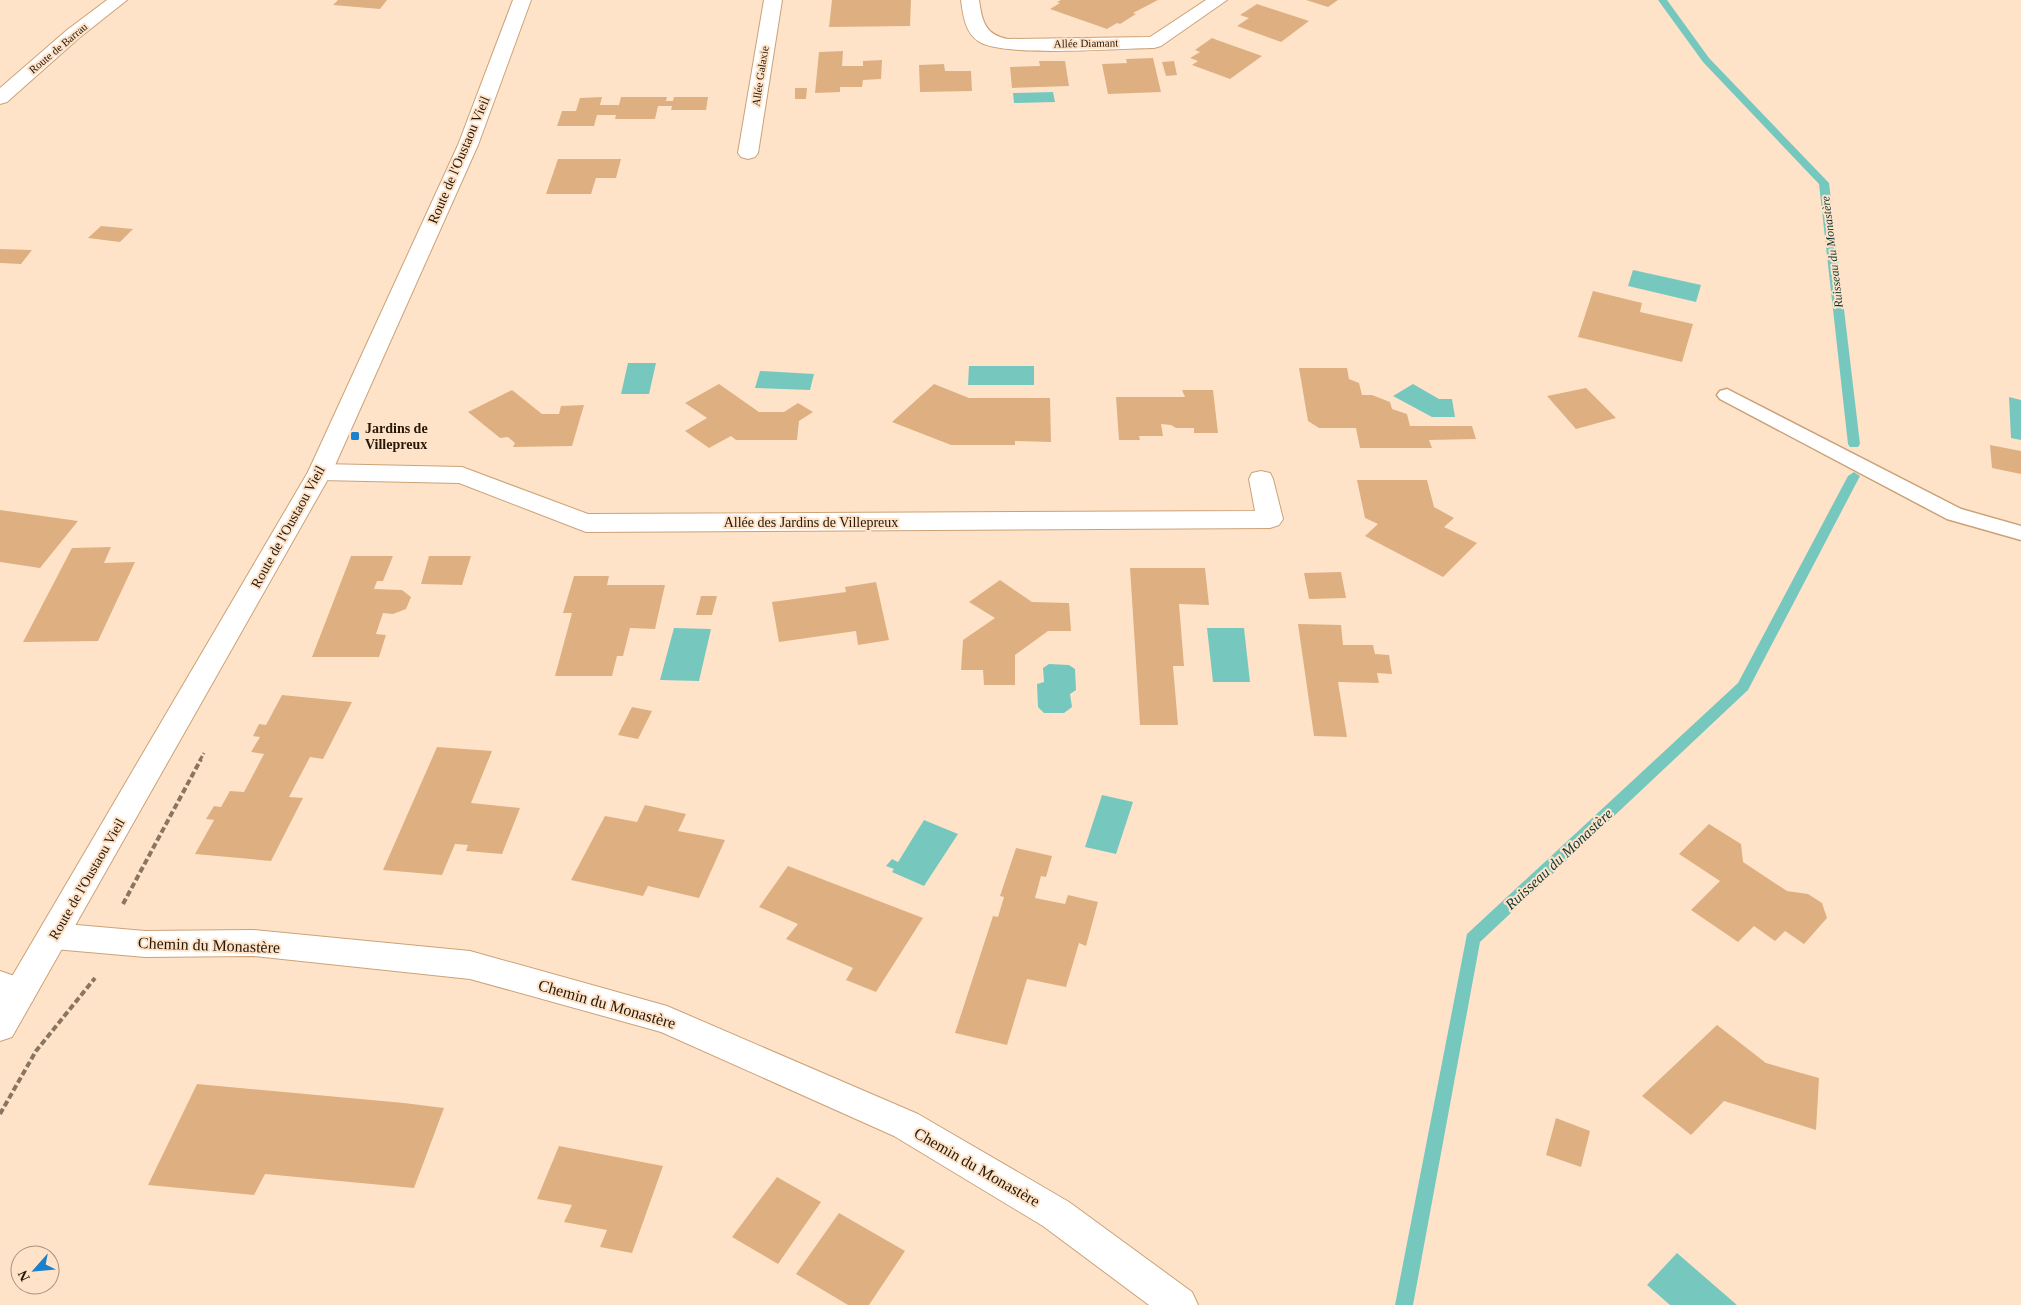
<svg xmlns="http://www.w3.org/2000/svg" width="2021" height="1305" viewBox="0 0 2021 1305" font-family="'Times New Roman',serif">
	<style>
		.water { fill: #76c8bf }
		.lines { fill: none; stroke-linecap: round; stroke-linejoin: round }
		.stream { fill: #76c8bf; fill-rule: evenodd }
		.building { fill: #deb081 }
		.service-casing { stroke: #cba277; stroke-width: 3 }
		.minor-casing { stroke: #cba277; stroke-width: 2 }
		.tertiary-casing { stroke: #cba277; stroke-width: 2 }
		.path-far1 { stroke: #8a7560; stroke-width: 3; stroke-dasharray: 4.5 2.5; stroke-linecap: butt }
		.path { stroke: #8a7560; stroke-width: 4; stroke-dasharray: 6 3; stroke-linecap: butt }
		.service { fill: #fff; fill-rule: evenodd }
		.minor { fill: #fff; fill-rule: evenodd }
		.tertiary { fill: #fff; fill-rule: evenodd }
		.poi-dot { fill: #1b81cc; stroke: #fee3c9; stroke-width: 2 }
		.labels { text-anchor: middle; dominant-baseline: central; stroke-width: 4; stroke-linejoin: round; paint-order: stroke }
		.far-street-label { font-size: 11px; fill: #261706; stroke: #fee3c9 }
		.far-water-label { font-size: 12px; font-style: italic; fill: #0c3532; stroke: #fee3c9 }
		.street-label { font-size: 14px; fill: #261706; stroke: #fee3c9 }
		.poi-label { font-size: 14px; font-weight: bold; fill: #261706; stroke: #fee3c9; text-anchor: start }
		.water-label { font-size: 15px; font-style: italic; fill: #0c3532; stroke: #fee3c9 }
		.near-street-label { font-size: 16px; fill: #261706; stroke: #fee3c9 }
	</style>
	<rect width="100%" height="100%" fill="#fee3c9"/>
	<path class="water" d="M1053,92L1055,102L1014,103L1013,93Z
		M1633,270L1701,285L1696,302L1628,286Z
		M628,363H656L649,394H621Z
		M969,366H1034V385H968Z
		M760,371L814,374L810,390L755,388Z
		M1413,384L1439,399H1452L1455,417H1432L1393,396Z
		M2009,397L2021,400V440L2011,438Z
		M674,628L711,629L699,681L660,680Z
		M1207,628H1244L1250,682H1213Z
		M1049,664L1069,665L1075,669L1076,690L1070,694L1072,707L1064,713H1044L1038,707L1037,684L1044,682L1043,668Z
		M1102,795L1133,802L1116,854L1085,847Z
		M924,820L958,834L924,886L892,872L894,869L886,866L892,859L898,862Z
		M1677,1253L1737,1305H1670L1647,1285Z"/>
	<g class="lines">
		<path class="stream" d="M1658,0H1667L1709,58L1829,183L1860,444L1858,447H1850L1848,444L1819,184L1703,62Z
			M1854,472L1860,476L1748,690L1480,942L1413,1305H1395L1467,934L1738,683L1848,476Z"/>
	</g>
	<path class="building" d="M338,0H387L380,9L333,5Z
		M832,0H911L910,26L829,27Z
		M1061,0H1158L1133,13L1136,14L1120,24L1117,23L1107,29L1050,9L1060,3L1057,2Z
		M1306,0H1338L1328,7Z
		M1257,4L1309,21L1281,42L1237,26L1249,18L1240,15Z
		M1212,38L1217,40L1262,56L1230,79L1192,65L1198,61L1190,58L1200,52L1195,50Z
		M843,51L842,66H863V61L882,60L881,79L863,80L862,87H840V92L815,93L819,52Z
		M1153,58L1161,92L1108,94L1102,64L1127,63L1126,59Z
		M1039,61H1065L1069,86L1012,88L1010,67L1040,66Z
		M1174,61L1177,75L1166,76L1162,62Z
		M944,64L945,71H971L972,91L920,92L919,65Z
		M795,88H807L806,99H795Z
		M602,97L600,105H619L621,97H667L666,101H673L674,97H708L706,110H671L672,106H658L655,119H615L616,115H597L594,126H557L562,111H576L580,98Z
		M558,159H621L616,178H596L591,194H546Z
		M101,226L133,229L120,242L88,238Z
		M0,249L32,250L21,264L0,263Z
		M1593,291L1642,303L1640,312L1693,324L1682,362L1578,337Z
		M1299,368H1347L1349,379L1359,383L1362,395H1372L1390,402L1392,409L1407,414L1410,426H1472L1476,439L1429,440L1432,448H1360L1356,428H1319L1308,421Z
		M719,384L759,412H784L798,403L813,412L799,421L797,440H736L731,436L709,448L685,431L707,418L685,403Z
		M934,384L969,398H1050L1051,442L1015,441V445H951L892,422Z
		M1586,388L1616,418L1576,429L1547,396Z
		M512,390L542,414H559L561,406L584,405L572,446L513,447L515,443L508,437L500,438L468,412Z
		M1182,390H1213L1218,433H1194V428H1176L1171,425L1161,424L1163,436H1139L1140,440H1119L1116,397H1185Z
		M1990,445L2021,451V474L1992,468Z
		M1357,480H1427L1434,507L1454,518L1444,527L1477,543L1443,577L1365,536L1378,524L1365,518Z
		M0,510L78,521L40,568L0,562Z
		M111,547L104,563L135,562L98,641L23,642L72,548Z
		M351,556H393L383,581H377L374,589L402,590L411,597L406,609L393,614L383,613L376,634L386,635L379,657H312Z
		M429,556H471L462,585L421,584Z
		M1130,568H1205L1209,605L1179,604L1184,666H1173L1178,725H1140Z
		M1341,572L1346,598L1309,599L1304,573Z
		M574,576H609L607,585H665L655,629L630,628L623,656H617L612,676H555L572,613H563Z
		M1000,580L1032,602L1069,603L1071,631H1048L1015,655V685H984L983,670H961L963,640L995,618L969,602Z
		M876,582L889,640L858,645L856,631L779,642L772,602L846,592L845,587Z
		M701,596H717L712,615H696Z
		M1298,624L1341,625L1343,645H1373L1375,654L1389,655L1392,674L1377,673L1379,683L1338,682L1347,737L1314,736Z
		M282,695L352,702L323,759L310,757L289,797L303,798L271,861L195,854L214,820L206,819L214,806L221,807L230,791L244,792L264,754L251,752L260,737L253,736L259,724L266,725Z
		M632,707L652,711L638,739L618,735Z
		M437,747L492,751L471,803L520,808L502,854L466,851L468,845L455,844L442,875L383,870Z
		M645,805L686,814L678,831L725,840L699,898L648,886L643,896L571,880L605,816L637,822Z
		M1709,824L1741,844L1743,862L1787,891L1808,894L1822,903L1827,918L1804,944L1785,931L1775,941L1754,926L1738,942L1691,910L1720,881L1679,854Z
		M1016,848L1052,856L1046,877L1041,876L1035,898L1065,904L1068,895L1098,902L1086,946L1079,943L1066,987L1027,979L1007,1045L955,1033L993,916L998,917L1004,897L1000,896Z
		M788,866L923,918L876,992L846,980L853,968L786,939L798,924L759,907Z
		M1717,1025L1766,1063L1819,1078L1816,1130L1724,1101L1691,1135L1642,1096Z
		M197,1084L404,1103L444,1108L414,1188L265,1174L254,1195L148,1185Z
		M1556,1118L1590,1131L1581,1167L1546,1155Z
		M559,1146L663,1166L632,1253L600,1247L607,1230L564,1222L572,1205L537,1199Z
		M777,1177L821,1202L778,1264L732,1237Z
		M839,1213L905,1251L869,1305H848L796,1274Z"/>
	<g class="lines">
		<defs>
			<path id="service" d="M1727,389L1961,509L2021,526V540L1947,519L1720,399L1717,395L1720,391Z"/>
			<path id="minor" d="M764,0H782L758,153L755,157L748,159L741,157L738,153Z
				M961,0H979C982,21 985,35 1008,39L1150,37L1206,0H1227L1161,46L1154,48C1120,48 1001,58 978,41C965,32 963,15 961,0Z
				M320,464L462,467L588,514L1255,511L1249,479L1252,473L1261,471L1270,473L1273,479L1283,519L1279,525L1270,528L586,532L459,483L320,480L311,478L308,472L311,466Z
				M54,923L145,931L253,930L470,951L667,1006L918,1114L1069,1202L1192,1292L1198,1305H1149L1043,1226L894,1136L661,1032L470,979L253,956L145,957L54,949L43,945L38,936L43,927Z
				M0,971L32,982L36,992L32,1002L20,1006L0,999Z"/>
			<path id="tertiary" d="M107,0H127L79,38L7,102L0,104V88L67,30Z
				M513,0H531L478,145L332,472L12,1037L0,1041V997L308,472L458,145Z"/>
		</defs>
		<use href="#service" class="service-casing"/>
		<use href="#minor" class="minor-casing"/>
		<use href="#tertiary" class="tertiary-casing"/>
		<path class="path-far1" d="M200,760L204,753"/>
		<path class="path" d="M123,904L201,759
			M0,1114L36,1051L95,978"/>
		<use href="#service" class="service"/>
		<use href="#minor" class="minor"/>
		<use href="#tertiary" class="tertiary"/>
	</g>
	<rect class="poi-dot" x="350" y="431" width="10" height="10" rx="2.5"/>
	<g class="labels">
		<g class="far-street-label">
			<text transform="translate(1086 43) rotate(-1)">Allée Diamant</text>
			<text transform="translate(58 48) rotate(-40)">Route de Barrau</text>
			<text transform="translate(760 76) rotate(-81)">Allée Galaxie</text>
		</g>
		<g class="far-water-label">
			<text transform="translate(1832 252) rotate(-97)">Ruisseau du Monastère</text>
		</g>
		<g class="street-label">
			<text transform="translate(459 160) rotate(-67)">Route de l'Oustaou Vieil</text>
			<text x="811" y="522">Allée des Jardins de Villepreux</text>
			<text transform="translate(288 527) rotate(-61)">Route de l'Oustaou Vieil</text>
			<text transform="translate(87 879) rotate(-60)">Route de l'Oustaou Vieil</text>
		</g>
		<g class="poi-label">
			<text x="365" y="428">Jardins de<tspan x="365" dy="16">Villepreux</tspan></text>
		</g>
		<g class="water-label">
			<text transform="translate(1559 859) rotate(-43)">Ruisseau du Monastère</text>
		</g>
		<g class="near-street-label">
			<text transform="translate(209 945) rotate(2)">Chemin du Monastère</text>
			<text transform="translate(607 1004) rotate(16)">Chemin du Monastère</text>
			<text transform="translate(977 1167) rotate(30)">Chemin du Monastère</text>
		</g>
	</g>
	<g transform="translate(35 1270) rotate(243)"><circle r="24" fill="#fee3c9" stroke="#a8917b"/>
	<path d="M0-4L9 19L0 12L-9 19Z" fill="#1b81cc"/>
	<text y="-8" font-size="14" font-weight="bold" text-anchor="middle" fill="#261706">N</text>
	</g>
</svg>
